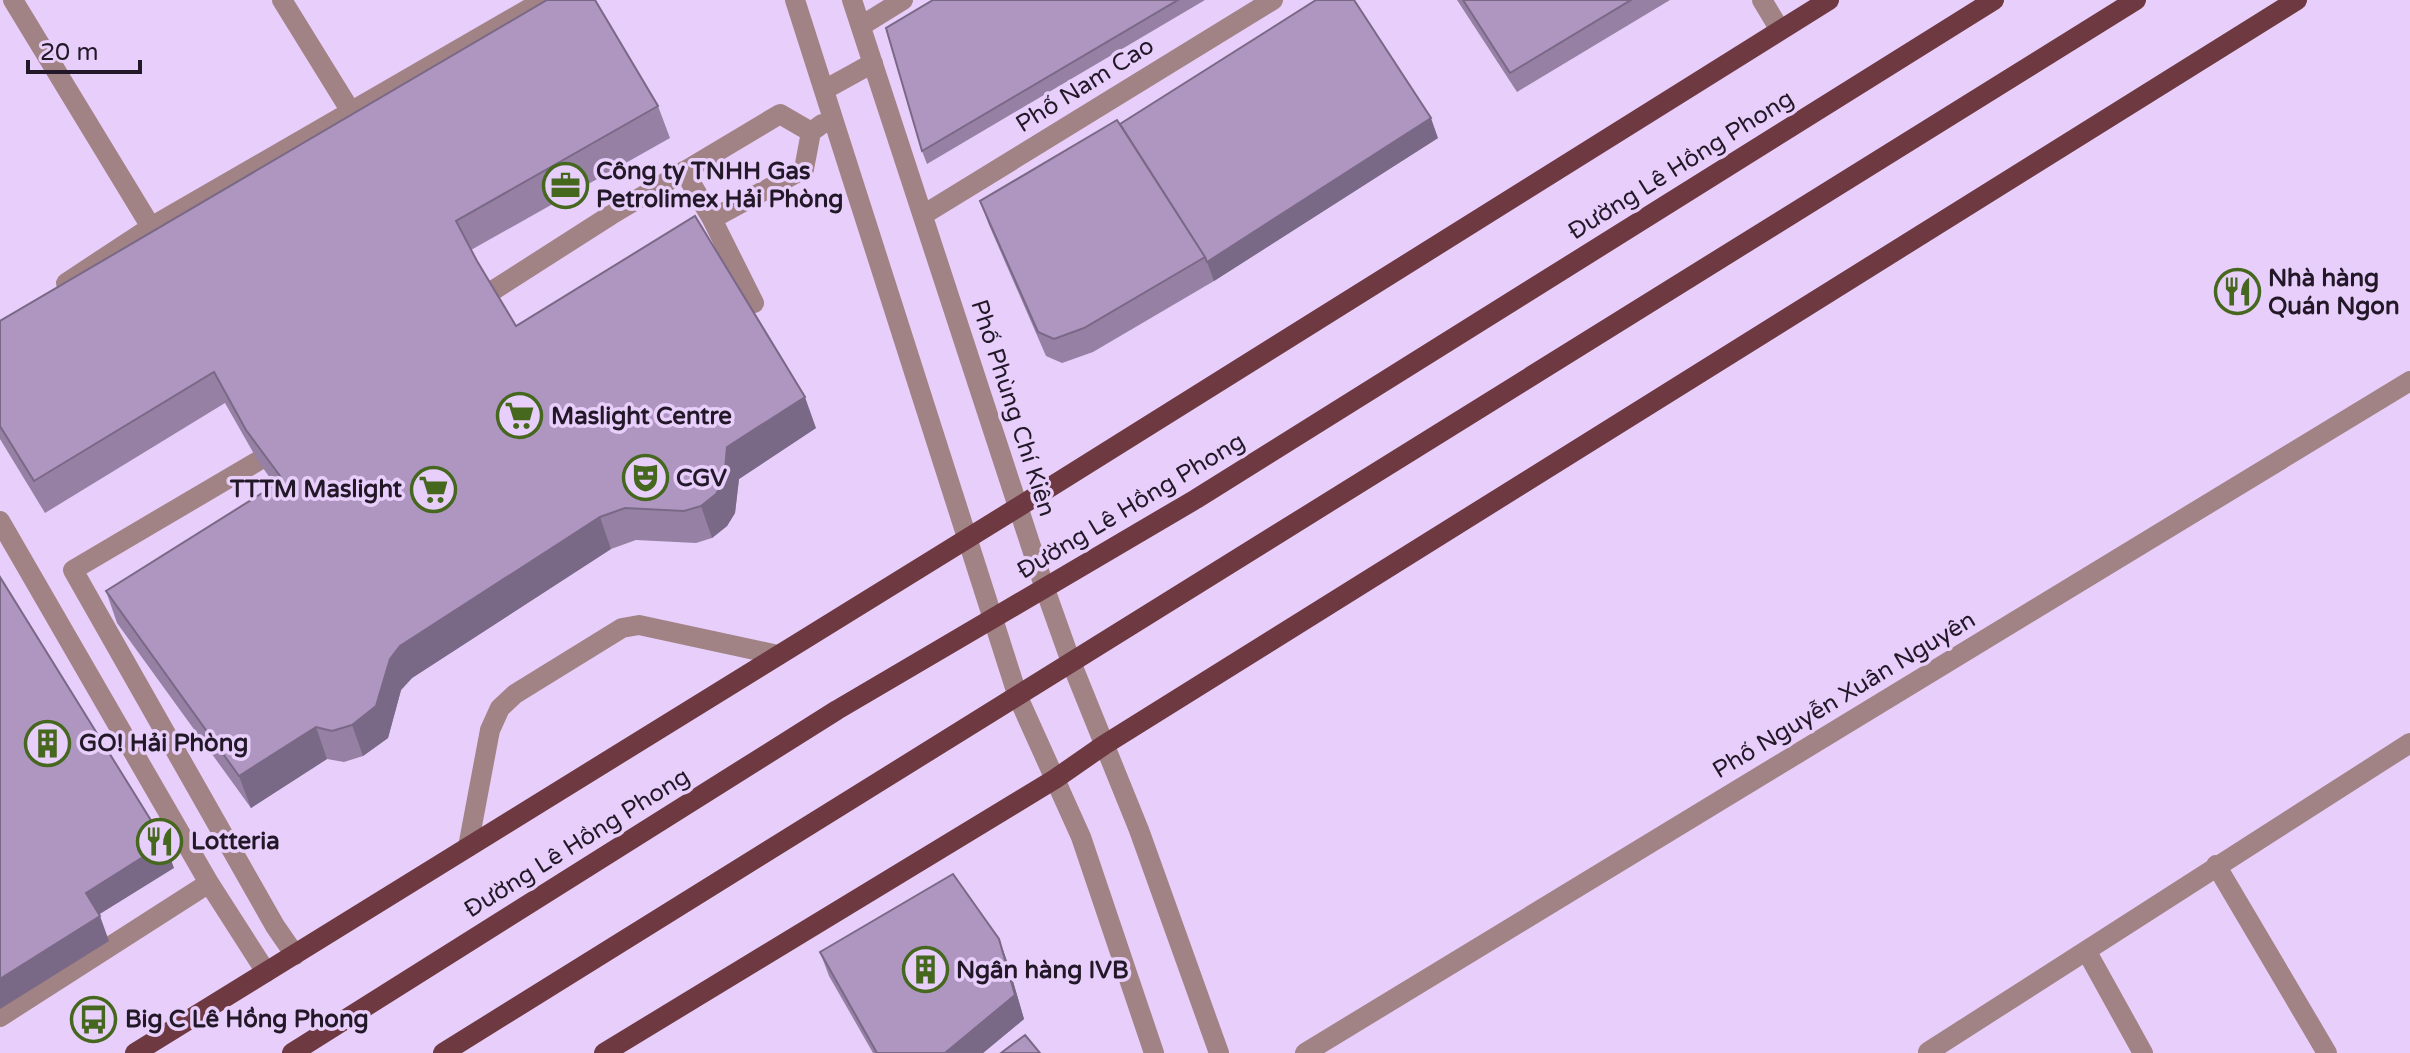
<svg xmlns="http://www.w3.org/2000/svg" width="2410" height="1053" viewBox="0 0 2410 1053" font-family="'Varela Round',sans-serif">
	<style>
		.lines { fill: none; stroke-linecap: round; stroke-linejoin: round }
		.minor { stroke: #a18285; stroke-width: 20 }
		.major { stroke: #6e3941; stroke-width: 20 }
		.wall { fill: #9681a5 }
		.shaded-wall { fill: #7a6986 }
		.building { fill: #af96c0; stroke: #7a6986; stroke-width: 2 }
		.labels { text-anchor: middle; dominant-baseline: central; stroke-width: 7; stroke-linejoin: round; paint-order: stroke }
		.street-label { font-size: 24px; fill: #221828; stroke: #e8cefa }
		.poi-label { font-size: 24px; font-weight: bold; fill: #221828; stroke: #e8cefa; text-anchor: start }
	</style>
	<rect width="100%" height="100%" fill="#e8cefa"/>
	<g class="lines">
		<path class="minor" d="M13,0L151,227
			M282,0L350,110
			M795,0L1018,697L1081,837L1154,1053
			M852,0L1045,589L1071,662L1139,830L1219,1053
			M1762,0L1780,30
			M861,26L903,0
			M824,90L873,63
			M684,171L712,219L754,303
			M923,215L1273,0
			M712,219L804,169L811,132L822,124
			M66,283L151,227L544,0
			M489,293L611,215L780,114L811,132
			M258,461L73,570L275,926L295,955
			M0,521L209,883L266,972
			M468,847L490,730L500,708L515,694L622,628L639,625L778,655
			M2216,865L2327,1053
			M2087,952L2143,1053
			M0,1017L209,883
			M1928,1052L2410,743
			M1305,1053L2410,381"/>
		<path class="major" d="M135,1053L1020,506L1829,0
			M292,1053L837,710L1196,499L1994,0
			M443,1053L2136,0
			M604,1053L1055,779L1104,745L2297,0"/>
	</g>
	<path class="wall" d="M933,0H1205L927,164L922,151Z
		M1457,0H1670L1517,92Z
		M658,106L670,138L471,250L516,326L816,428L739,479L735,513L727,526L712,538L696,543L636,540L611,549L412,678L401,690L388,738L363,756L344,762L327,759L251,808L117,623L106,591L275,485L258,461L225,403L45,513L0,439V321Z
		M1120,124L1438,138L1214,281L1093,352L1062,363L1046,356L989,225L980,201Z
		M999,939L1008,964L1024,1019L983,1053H873L829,976L820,952Z"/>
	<path class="shaded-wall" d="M1431,118L1438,138L1214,281L1207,262Z
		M805,397L816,428L739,479L735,513L727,526L712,538L701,506L727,447Z
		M600,517L611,549L412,678L401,690L388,738L363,756L352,725L390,659L400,646Z
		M316,727L327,759L251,808L239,776Z
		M165,843L174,868L95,917L86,893Z
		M100,916L109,941L0,1009V979Z
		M999,939L1008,964L1024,1019L983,1053H945Z"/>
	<path class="building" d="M547,0H595L658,106L456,221L477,261L516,326L695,216L805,397L727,447L724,481L716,494L701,506L684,511L625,508L600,517L400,646L390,659L376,706L352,725L332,731L316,727L239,776L106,591L283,480L246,430L214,372L34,481L0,426V321Z
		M933,0H1178L922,151L886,28Z
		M1316,0H1354L1431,118L1207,262L1205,257L1120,124Z
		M1463,0H1631L1510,73Z
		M1117,120L1205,257L1084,328L1054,339L1038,332L980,201Z
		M0,577L165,843L86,893L100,916L0,979Z
		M953,874L999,939L1015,995L945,1053H877L820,952Z
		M1025,1035L1040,1053H1001Z"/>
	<defs>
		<symbol id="office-ring" viewBox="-11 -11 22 22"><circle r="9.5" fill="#e8cefa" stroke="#45671e" stroke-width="1.5"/><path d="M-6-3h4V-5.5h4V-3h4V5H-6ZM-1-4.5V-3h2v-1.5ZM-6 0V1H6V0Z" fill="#45671e"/></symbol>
		<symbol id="restaurant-ring" viewBox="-11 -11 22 22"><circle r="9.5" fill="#e8cefa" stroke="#45671e" stroke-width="1.5"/><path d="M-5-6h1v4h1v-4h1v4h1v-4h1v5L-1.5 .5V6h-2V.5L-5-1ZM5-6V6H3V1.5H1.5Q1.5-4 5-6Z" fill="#45671e"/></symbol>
		<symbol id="supermarket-ring" viewBox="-11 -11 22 22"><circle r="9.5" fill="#e8cefa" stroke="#45671e" stroke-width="1.5"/><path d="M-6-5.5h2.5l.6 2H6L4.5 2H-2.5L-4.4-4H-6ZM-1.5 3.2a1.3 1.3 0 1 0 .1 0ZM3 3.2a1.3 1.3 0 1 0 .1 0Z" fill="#45671e"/></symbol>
		<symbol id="theatre-ring" viewBox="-11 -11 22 22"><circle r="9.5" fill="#e8cefa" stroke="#45671e" stroke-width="1.5"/><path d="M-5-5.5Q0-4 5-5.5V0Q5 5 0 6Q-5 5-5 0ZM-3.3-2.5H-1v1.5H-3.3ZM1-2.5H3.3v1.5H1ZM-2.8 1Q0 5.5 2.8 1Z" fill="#45671e"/></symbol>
		<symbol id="building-ring" viewBox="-11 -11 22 22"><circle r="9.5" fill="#e8cefa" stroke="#45671e" stroke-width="1.5"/><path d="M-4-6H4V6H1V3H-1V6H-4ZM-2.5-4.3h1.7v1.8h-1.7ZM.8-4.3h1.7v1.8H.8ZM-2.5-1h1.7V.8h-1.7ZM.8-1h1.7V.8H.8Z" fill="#45671e"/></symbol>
		<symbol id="bus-ring" viewBox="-11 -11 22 22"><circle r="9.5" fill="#e8cefa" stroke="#45671e" stroke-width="1.5"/><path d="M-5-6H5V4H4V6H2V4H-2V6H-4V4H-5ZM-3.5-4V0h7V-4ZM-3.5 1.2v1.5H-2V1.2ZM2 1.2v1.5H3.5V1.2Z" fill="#45671e"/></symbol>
	</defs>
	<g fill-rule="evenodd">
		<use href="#office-ring" x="540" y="160" width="51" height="51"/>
		<use href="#restaurant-ring" x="2212" y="266" width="51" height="51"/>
		<use href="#supermarket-ring" x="494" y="390" width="51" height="51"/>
		<use href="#theatre-ring" x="620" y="452" width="51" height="51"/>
		<use href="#supermarket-ring" x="408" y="464" width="51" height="51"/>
		<use href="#building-ring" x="22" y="718" width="51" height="51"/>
		<use href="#restaurant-ring" x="134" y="816" width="51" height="51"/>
		<use href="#building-ring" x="900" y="944" width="51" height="51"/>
		<use href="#bus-ring" x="68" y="994" width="51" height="51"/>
	</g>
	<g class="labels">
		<g class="street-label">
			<text transform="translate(1085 85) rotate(-32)">Phố Nam Cao</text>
			<text transform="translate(1681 165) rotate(-32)">Đường Lê Hồng Phong</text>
			<text transform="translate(1013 408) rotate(72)">Phố Phùng Chí Kiên</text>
			<text transform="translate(1131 506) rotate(-31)">Đường Lê Hồng Phong</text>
			<text transform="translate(1844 695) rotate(-31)">Phố Nguyễn Xuân Nguyên</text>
			<text transform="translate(577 843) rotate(-32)">Đường Lê Hồng Phong</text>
		</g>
		<g class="poi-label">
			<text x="596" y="171">Công ty TNHH Gas<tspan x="596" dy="28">Petrolimex Hải Phòng</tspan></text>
			<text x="2268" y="278">Nhà hàng<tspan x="2268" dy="28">Quán Ngon</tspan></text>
			<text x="551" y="416">Maslight Centre</text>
			<text x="676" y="478">CGV</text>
			<text x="402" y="489" text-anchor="end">TTTM Maslight</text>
			<text x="79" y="743">GO! Hải Phòng</text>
			<text x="191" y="841">Lotteria</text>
			<text x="956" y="970">Ngân hàng IVB</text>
			<text x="125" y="1019">Big C Lê Hồng Phong</text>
		</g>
	</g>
	<path d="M28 60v12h112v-12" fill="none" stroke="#221828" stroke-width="4"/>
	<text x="40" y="60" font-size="24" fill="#221828" stroke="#e8cefa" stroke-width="6" paint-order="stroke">20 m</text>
</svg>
